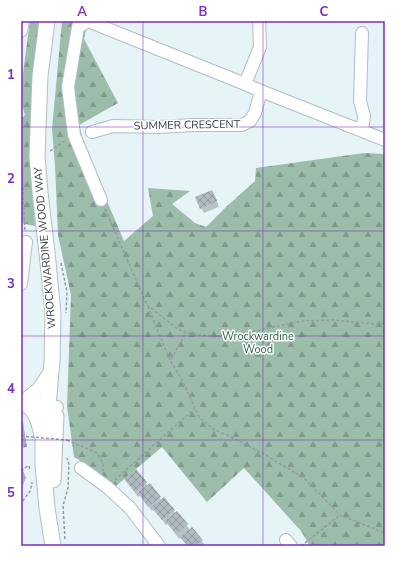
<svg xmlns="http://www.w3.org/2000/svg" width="406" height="567" viewBox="0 0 406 567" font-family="'Nunito Sans',sans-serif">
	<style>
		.forest { fill: url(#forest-firs) }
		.shadow { fill: #0003 }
		.building { fill: url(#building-cross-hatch) }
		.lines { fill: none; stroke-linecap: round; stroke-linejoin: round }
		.minor-casing { stroke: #b1bec1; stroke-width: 14 }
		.major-casing { stroke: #b1bec1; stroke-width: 17 }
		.path { stroke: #919c9e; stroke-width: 1.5; stroke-dasharray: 3 2; stroke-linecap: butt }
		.minor { stroke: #fff; stroke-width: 12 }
		.major { stroke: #fff; stroke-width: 15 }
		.path-bridge { stroke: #919c9e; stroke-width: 1.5; stroke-dasharray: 3 2; stroke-linecap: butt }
		.grid { fill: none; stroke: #7b2cbf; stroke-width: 1; stroke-opacity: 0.55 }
		.labels { text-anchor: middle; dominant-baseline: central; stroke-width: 3; stroke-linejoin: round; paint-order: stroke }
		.street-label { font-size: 11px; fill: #353b3c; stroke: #fff }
		.park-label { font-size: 11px; fill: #2c6448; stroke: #fff }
		.neatline { fill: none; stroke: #7b2cbf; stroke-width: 1.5 }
		.grid-label { font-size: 13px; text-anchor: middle; font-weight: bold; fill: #7b2cbf }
	</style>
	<defs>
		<pattern id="forest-firs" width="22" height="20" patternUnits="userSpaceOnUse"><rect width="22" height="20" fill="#9cbdaa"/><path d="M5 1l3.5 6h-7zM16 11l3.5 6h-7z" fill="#809b8c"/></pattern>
		<pattern id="building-cross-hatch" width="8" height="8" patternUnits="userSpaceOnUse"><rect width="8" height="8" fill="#b0bac1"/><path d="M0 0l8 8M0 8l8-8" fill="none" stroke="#90989e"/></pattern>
	</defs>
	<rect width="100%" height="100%" fill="#e6f4f7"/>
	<path class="forest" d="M30,21H42L31,144L35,226L21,223V119L25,115L21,101V88Z
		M62,21H88L84,39L118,103L79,125L86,152L124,241L153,216L148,188L190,191L172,204L195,223L206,227L226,207L255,181L256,168L364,153L385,154V546H310L301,531L244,468L207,502L162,447L116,486L93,468L74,457L67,406L71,295L58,235L55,166L52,129Z
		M21,420L23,422L27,447L21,448Z
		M21,465L26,478L21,489Z"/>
	<path class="shadow" d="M215,196L219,207L204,213L201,208Z
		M136,470L148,486L161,500L174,511L175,513L177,512L190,530L192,528L205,545V544L207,546H184L186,545L181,537L179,539L168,523L166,525L154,509L152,511L140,495L138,497L125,479Z"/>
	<path class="building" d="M212,190L217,201L200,209L195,197Z
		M136,469L147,482L135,492L124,479Z
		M150,483L161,497L148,507L138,493Z
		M164,497L175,510L162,520L151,507Z
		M177,511L188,524L176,534L165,521Z
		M192,527L203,540L196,546H183L186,544L180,537Z"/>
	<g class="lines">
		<defs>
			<path id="minor" d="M21,31L23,21
				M362,33L360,101L364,116L362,131
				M245,84L260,47L259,21
				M261,91L385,140
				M92,132L113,126L159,127L193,125H242L250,121L255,113L261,91L245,84L88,21L78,27L68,87L74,135L101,200
				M21,284L26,242
				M22,401L29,403L57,407
				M81,468L107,487L130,508L159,546
				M286,540L291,546"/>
			<path id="major" d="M47,21L40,76L37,156L40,192L48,262L53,314L52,361L47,417L43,442V465L47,508L53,546
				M42,435C38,418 37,413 24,402L40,389L50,374
				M53,480L56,416"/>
		</defs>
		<use href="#minor" class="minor-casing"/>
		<use href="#major" class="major-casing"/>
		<path class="path" d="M21,137V158L25,232
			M50,151L65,141
			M105,209L147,305L175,327L186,333L214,337L241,334L302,321L334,320L373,324L385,323
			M61,263L67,292L66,313
			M148,306L158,332L170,360L181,378L199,417L213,429L231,437L262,453L304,478L340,515L385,533
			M171,359L186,333
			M67,440L97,453L103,463V471
			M29,466L30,471
			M21,471L29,465
			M115,480L195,408
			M21,511C22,508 22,504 23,501C28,492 31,494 32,482
			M21,532V546
			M65,539L63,506L68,488L69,464L67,458
			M301,546L340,515"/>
		<use href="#minor" class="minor"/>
		<use href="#major" class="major"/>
		<path class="path-bridge" d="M21,436L67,440"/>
	</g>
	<path class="grid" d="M143,21V546M263,21V546M21,127H385M21,231H385M21,336H385M21,440H385"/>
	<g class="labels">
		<g class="street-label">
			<text transform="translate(187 125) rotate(-1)">SUMMER CRESCENT</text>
			<text transform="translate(45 248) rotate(-95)">WROCKWARDINE WOOD WAY</text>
		</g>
		<g class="park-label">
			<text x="258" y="336">Wrockwardine<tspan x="258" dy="13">Wood</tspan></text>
		</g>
	</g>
	<rect width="406" height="567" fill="none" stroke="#ffffff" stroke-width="44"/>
	<rect x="22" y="22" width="362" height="523" class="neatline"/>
	<g class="grid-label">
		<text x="82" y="16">A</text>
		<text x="203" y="16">B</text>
		<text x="324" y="16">C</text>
		<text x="11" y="79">1</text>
		<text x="11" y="183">2</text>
		<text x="11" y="288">3</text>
		<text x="11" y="393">4</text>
		<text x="11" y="497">5</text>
	</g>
</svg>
